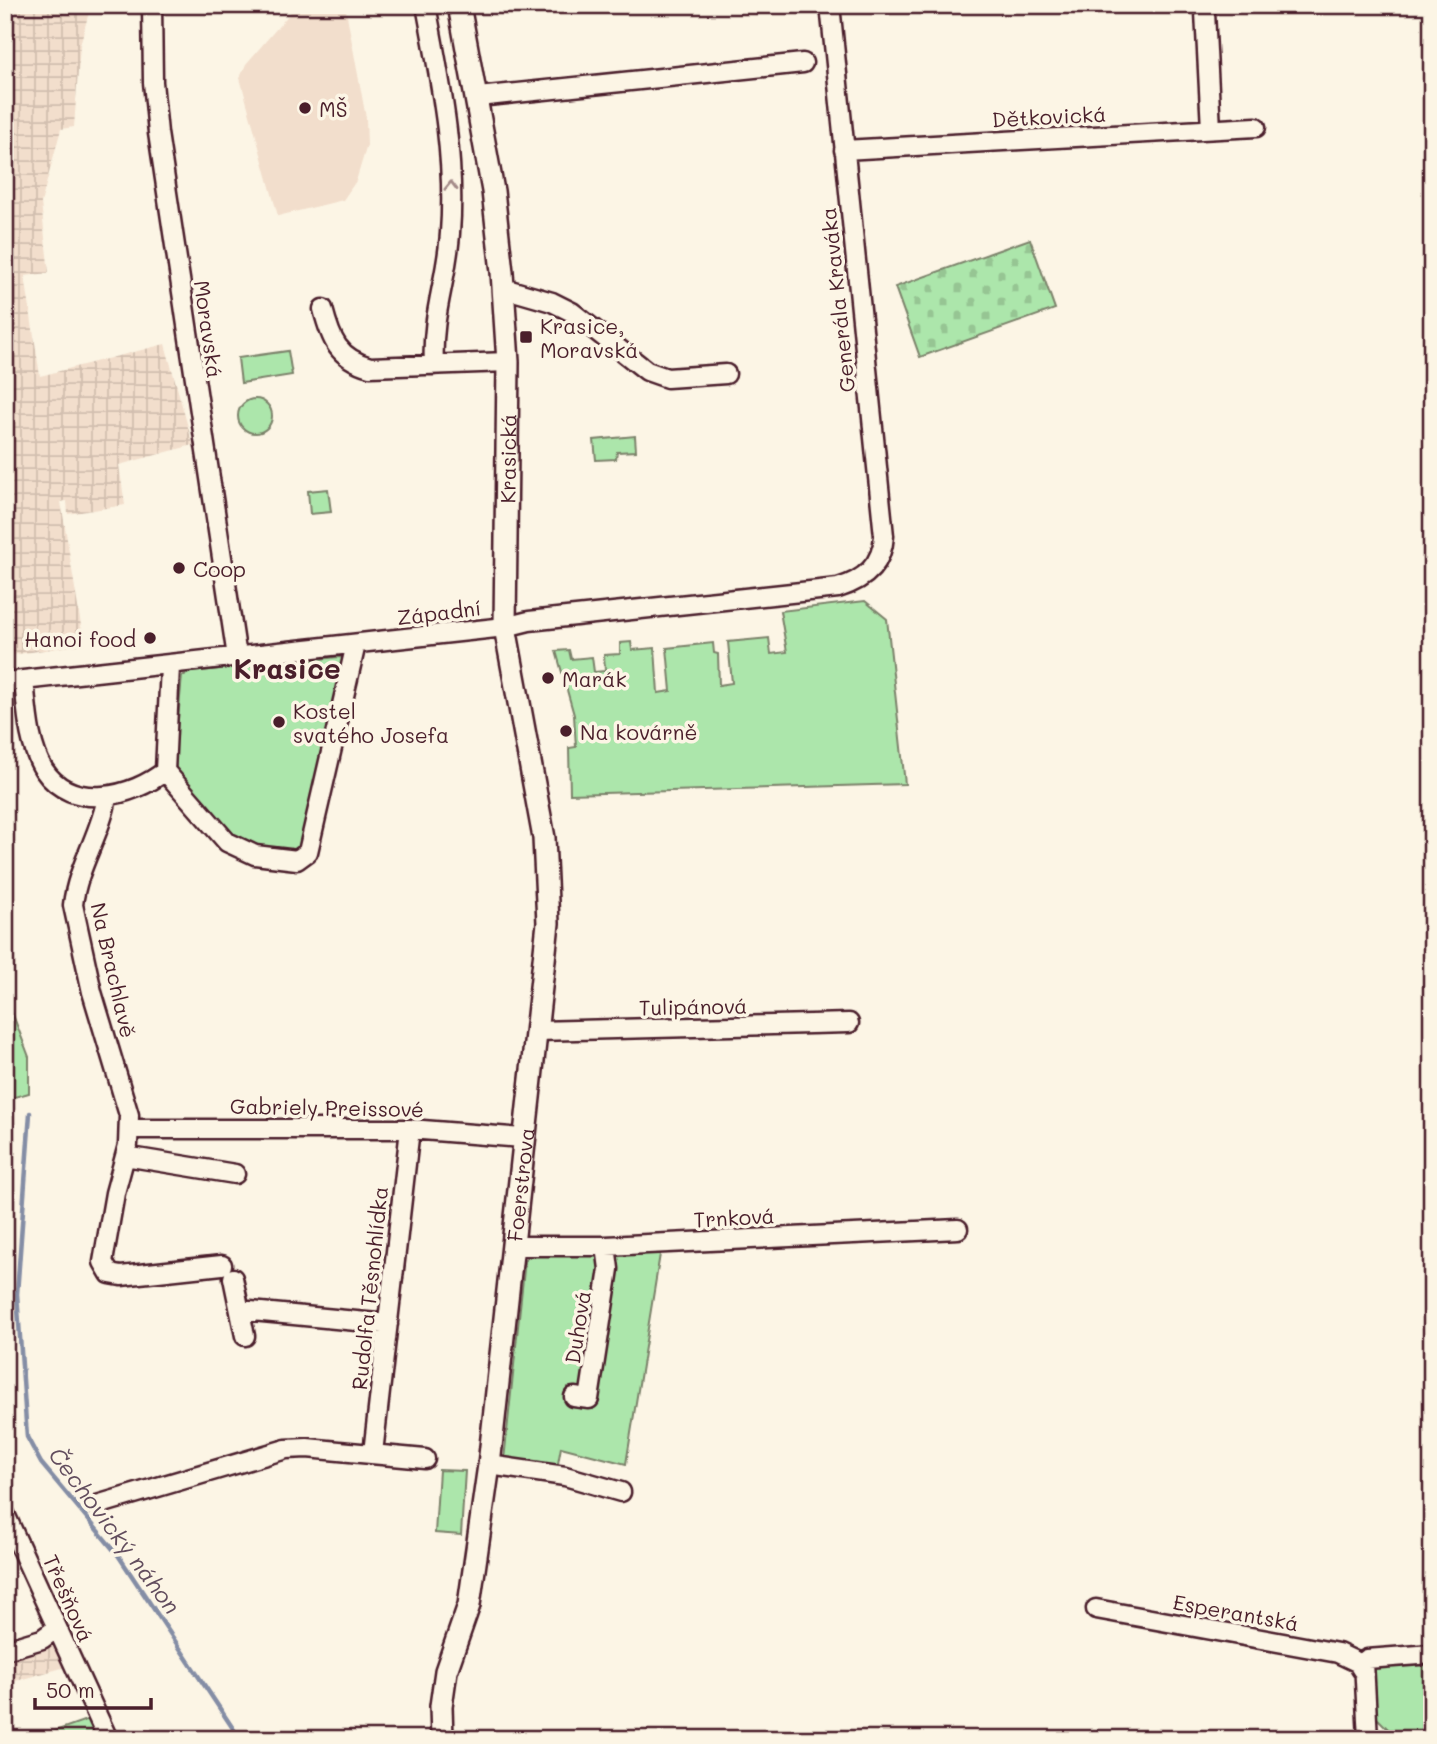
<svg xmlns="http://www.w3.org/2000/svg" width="1437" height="1744" viewBox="0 0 1437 1744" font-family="Mali,sans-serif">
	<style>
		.built { fill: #f2decc }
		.industrial { fill: url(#industrial-grid) }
		.green { fill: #ace6ab; stroke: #7b826b; stroke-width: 2 }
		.cemetery { fill: url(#cemetery-stones); stroke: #7b826b; stroke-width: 2 }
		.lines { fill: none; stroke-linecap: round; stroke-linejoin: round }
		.stream { stroke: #848da5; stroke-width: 4.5 }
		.minor-casing { stroke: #4a1f2b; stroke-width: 23 }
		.tertiary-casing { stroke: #4a1f2b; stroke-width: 26 }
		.minor { stroke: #fcf5e5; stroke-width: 18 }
		.tertiary { stroke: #fcf5e5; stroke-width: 21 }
		.oneway { stroke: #a38a88 }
		.poi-dot { fill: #4a1f2b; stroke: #fcf5e5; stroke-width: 2.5 }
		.labels { text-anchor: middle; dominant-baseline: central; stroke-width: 7; stroke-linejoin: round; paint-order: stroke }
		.poi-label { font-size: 21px; fill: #4a1f2b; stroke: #fcf5e5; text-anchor: start }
		.street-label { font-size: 21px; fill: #4a1f2b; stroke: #fcf5e5 }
		.water-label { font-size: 23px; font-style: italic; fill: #624d5e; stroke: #fcf5e5 }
		.district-label { font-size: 28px; font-weight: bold; fill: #4a1f2b; stroke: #fcf5e5 }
	</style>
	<defs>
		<pattern id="industrial-grid" width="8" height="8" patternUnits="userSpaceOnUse" patternTransform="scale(1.75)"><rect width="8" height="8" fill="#f2decc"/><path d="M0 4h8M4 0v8" fill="none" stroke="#d1beaf"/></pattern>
		<pattern id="cemetery-stones" width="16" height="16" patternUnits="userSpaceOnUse" patternTransform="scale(1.75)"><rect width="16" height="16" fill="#ace6ab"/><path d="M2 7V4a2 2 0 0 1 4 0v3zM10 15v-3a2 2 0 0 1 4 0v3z" fill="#96c593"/></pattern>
	</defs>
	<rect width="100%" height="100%" fill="#fcf5e5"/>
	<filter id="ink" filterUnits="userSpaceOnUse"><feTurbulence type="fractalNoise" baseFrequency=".0143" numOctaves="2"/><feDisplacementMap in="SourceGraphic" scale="14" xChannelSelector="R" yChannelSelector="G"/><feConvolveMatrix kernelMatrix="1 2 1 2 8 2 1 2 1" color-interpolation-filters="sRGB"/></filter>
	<g filter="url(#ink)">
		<path class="built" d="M297,5H345L366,118L367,145L356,181L343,200L278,216L240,78L246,64Z"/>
		<path class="industrial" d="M5,5H91L80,45L74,127L61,129L41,203L49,273L25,276L40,376L165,344L193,445L119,465L125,505L68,514L67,501L61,502L84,644L5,656Z
			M56,1642L69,1666L5,1684V1656Z"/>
		<path class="green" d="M288,351L292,375L241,383L238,358Z
			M238 416a17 17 0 1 1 34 0a17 17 0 1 1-34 0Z
			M635,436L636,451L617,452L616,459L596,460L594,440Z
			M328,489L331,512L310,514L308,491Z
			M865,601L887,619L905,784L570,794L569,748L576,747L574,715L556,651L569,650L571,659L592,657L594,672L605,671L604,655L620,654V643L631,642L632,650L655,648L658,693L671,691L667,648L713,643L714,653L718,654L719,685L732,683L728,642L769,638L771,654L787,652L780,611Z
			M338,657L344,658L302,842L296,851L273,853L232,838L176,773L175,752L182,676L191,672Z
			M5,994L29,1057V1093L7,1099L5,1103Z
			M661,1248L626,1464L561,1447L557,1469L504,1460L525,1260L529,1256L598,1254L606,1259L586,1389L568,1387L566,1403L593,1409L618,1250Z
			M439,1470L465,1471L461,1535L435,1533Z
			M1432,1664V1739H1398L1377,1718L1374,1667Z
			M89,1719L96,1739H39L38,1737Z"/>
		<path class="cemetery" d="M1030,239L1055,309L920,357L895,287Z"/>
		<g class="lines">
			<path class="stream" d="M30,1113L17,1294L27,1437L41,1463L118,1555L240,1739"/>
			<defs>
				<path id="minor" d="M152,5L153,82L158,133L237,657
					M426,5C440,81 456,155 450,233C447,281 431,314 434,365
					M1205,12L1211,129
					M478,97L803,63
					M844,150L1256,127
					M503,288L552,302L572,312L647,371L667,378L726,374
					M323,309C331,340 338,358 370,367L508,362
					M170,666L165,771L227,842L255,855L297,860L308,852L356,644
					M24,680C27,708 28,745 44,770C72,812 133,797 165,771
					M5,682L505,627L529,621L838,588C865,580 882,565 884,536L830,5
					M107,797C101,834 77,867 73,905L92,992L129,1115L128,1145L115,1193L103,1262L110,1274L121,1276L222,1265
					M537,1031L849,1023
					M130,1129H410L523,1138
					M125,1156L235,1174
					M512,1246H606L958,1229
					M233,1278L245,1336
					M240,1310L388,1324
					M574,1397L589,1399L609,1269L606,1246
					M373,1453L410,1129
					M489,1465L565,1476L621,1492
					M97,1505L286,1449L307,1448L425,1459
					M5,1514L108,1739
					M1096,1609L1338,1653L1357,1662L1362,1670
					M5,1650L42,1639L57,1628
					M1368,1739L1364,1662L1367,1659L1432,1654"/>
				<g id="tertiary">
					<path id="s1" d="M442,1739L441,1706L446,1671L469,1605L489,1465L548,923L544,838L505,627L508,362L502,272L493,191L459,5"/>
				</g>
			</defs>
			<use href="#minor" class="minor-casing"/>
			<use href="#tertiary" class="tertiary-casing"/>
			<use href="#minor" class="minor"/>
			<use href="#tertiary" class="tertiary"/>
		</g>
		<defs><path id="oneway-chevron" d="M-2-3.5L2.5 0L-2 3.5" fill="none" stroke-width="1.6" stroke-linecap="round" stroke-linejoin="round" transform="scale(1.75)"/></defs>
		<use class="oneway" href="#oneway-chevron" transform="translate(451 186) rotate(-89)"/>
	</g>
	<g class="poi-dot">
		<circle cx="305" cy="108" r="7"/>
		<rect x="519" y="330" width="14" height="14" rx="3.5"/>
		<circle cx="179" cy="568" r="7"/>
		<circle cx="150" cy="638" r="7"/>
		<circle cx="548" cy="678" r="7"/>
		<circle cx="279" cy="722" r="7"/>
		<circle cx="566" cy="731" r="7"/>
	</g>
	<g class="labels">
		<g class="poi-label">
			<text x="319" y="108">MŠ</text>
			<text x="540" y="325">Krasice,<tspan x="540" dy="24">Moravská</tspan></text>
			<text x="193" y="568">Coop</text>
			<text x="136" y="638" text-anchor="end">Hanoi food</text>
			<text x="562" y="678">Marák</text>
			<text x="293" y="710">Kostel<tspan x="293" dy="24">svatého Josefa</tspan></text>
			<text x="580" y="731">Na kovárně</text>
		</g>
		<g class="street-label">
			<text transform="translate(1049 116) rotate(-3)">Dětkovická</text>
			<text transform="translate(837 300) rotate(-96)">Generála Kraváka</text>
			<text transform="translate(209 329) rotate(82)">Moravská</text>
			<text stroke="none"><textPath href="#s1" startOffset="1293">Krasická</textPath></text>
			<text transform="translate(439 612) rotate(-7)">Západní</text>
			<text transform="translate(114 970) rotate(77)">Na Brachlavě</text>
			<text transform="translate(693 1006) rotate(-1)">Tulipánová</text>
			<text transform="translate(327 1107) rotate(1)">Gabriely Preissové</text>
			<text stroke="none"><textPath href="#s1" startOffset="562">Foerstrova</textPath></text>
			<text transform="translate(734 1217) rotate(-3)">Trnková</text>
			<text transform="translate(369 1288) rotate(-84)">Rudolfa Těsnohlídka</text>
			<text transform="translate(577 1327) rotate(-81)">Duhová</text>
			<text transform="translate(69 1598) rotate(66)">Třešňová</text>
			<text transform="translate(1236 1612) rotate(10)">Esperantská</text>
		</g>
		<g class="water-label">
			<text transform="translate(115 1530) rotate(53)">Čechovický náhon</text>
		</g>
		<g class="district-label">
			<text x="287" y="668">Krasice</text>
		</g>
	</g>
	<rect width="1437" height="1744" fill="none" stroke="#fcf5e5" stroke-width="28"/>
	<rect x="14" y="14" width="1409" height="1716" fill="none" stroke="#4a1f2b" stroke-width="2.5" filter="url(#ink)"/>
	<path d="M35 1698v10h116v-10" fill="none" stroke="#4a1f2b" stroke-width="3.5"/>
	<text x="46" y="1698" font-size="21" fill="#4a1f2b" stroke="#fcf5e5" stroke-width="5" paint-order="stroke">50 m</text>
</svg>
